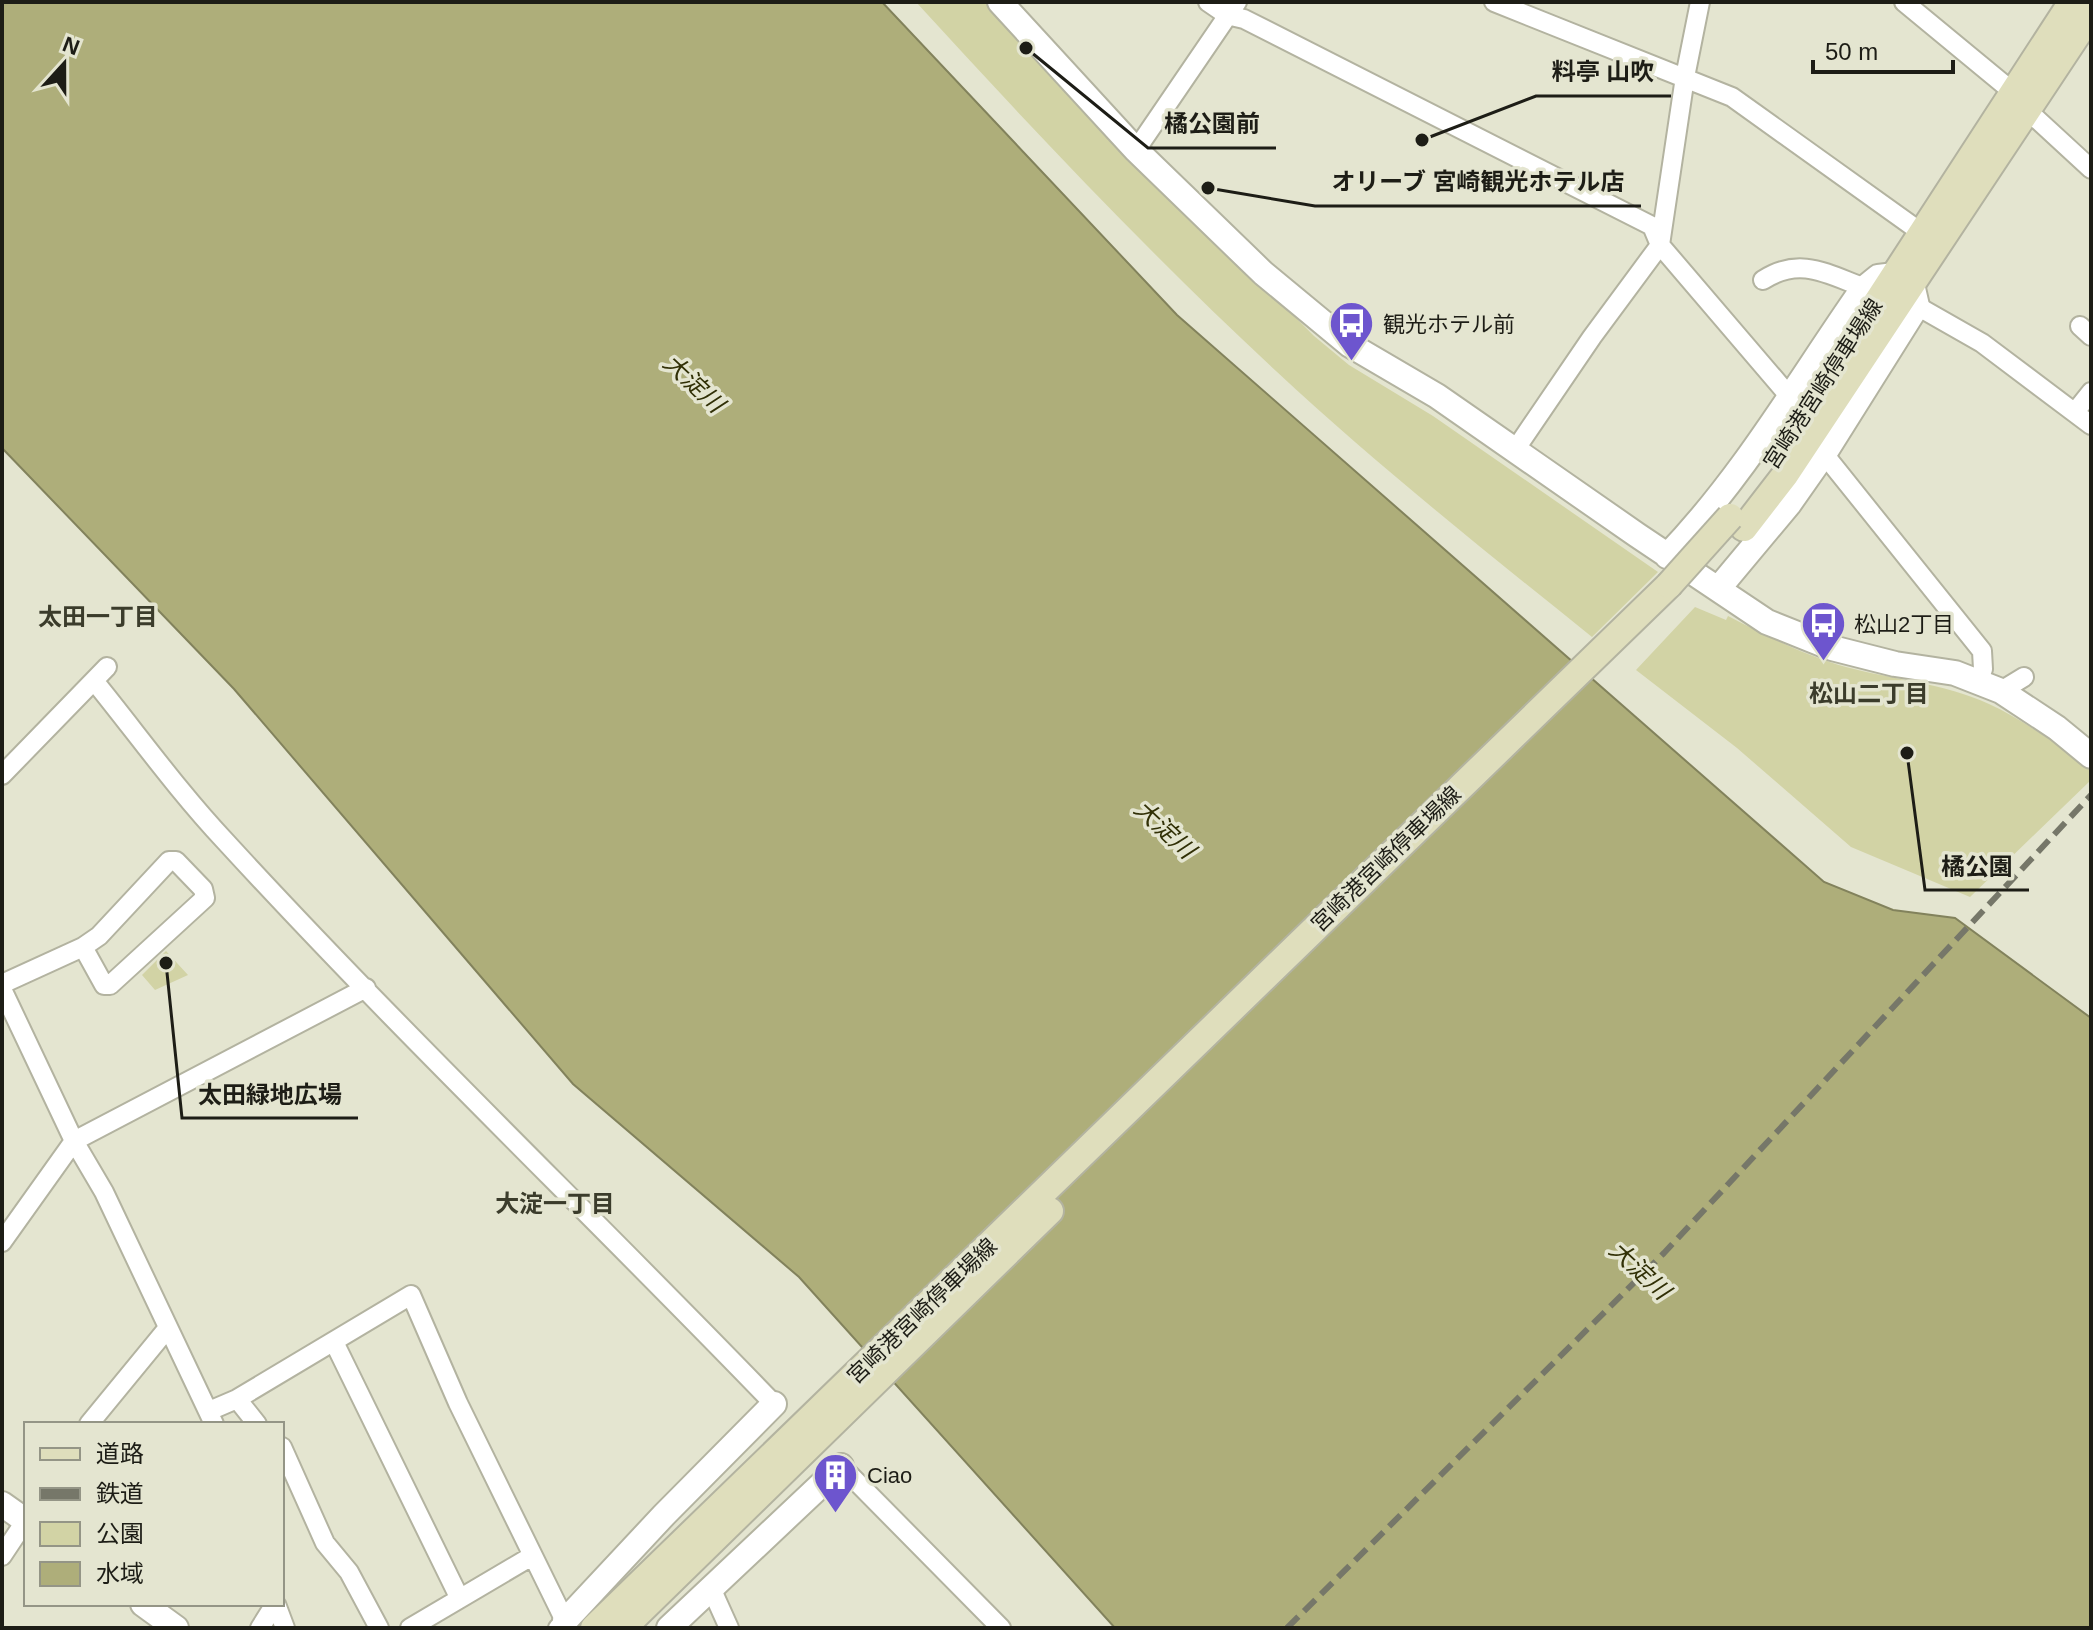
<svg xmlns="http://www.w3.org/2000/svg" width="2093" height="1630" viewBox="0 0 2093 1630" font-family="Helvetica,'Noto Sans JP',sans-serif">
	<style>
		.green { fill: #d2d3a5 }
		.water { fill: #aeae7a; stroke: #82825c; stroke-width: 2 }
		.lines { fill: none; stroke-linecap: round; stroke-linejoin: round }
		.minor-casing { stroke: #b3b3a0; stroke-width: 22 }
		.tertiary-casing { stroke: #b3b3a0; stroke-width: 28 }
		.secondary-casing { stroke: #b3b3a0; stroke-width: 30 }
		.minor { stroke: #fff; stroke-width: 18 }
		.tertiary { stroke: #fff; stroke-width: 24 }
		.secondary { stroke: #dfdebc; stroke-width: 26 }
		.rail { stroke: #767769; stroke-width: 6; stroke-dasharray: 16 8; stroke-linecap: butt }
		.secondary-bridge-casing { stroke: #b3b3a0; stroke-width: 30; stroke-linecap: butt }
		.secondary-bridge { stroke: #dfdebc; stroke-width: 26 }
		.labels { text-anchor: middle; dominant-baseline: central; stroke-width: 7; stroke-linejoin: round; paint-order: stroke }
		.poi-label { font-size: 22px; fill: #1d1d16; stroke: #e4e5d0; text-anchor: start }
		.street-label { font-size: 22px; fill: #1d1d16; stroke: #e4e5d0 }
		.water-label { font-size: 24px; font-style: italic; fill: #313006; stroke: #e4e5d0 }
		.neighbourhood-label { font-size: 24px; font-weight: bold; fill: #3b3c2b; stroke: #e4e5d0 }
		.leader { fill: none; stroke: #1d1d16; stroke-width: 3 }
		.callout-dot { fill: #1d1d16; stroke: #e4e5d0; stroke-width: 3 }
		.callout-label { font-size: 24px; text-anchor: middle; font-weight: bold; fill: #1d1d16; stroke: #e4e5d0; stroke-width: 7; stroke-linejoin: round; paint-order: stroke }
	</style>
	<rect width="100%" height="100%" fill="#e4e5d0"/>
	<path class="green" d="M916,2H988L1059,79L1314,336L1349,365L1433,416L1658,572L1592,637C1485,551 1377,465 1276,371C1150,254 1032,129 916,2Z
		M1695,607L1726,620L1728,616C1767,636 1804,655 1846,667C1894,680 1944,683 1989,704C2020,718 2049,740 2079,757L2091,769V780L1970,897L1851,847L1737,748L1636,670Z
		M166,951L188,975L155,990L142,975Z"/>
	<path class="water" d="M2,2H882L1177,315L1824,882L1893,910L1955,918L2091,1018V1628H1115L799,1277L573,1084L234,689L2,448Z"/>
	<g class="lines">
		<defs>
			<path id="minor" d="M1208,2L1227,15L1244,19L1652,226L1660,245L1790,397
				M1494,2L1732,97L1922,233
				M1904,2L2013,92
				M2027,110L2091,169
				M1136,150L1237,2
				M1763,280C1800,256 1827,274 1865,288
				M1917,306L1982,343L2091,425
				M2080,326L2091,336
				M2075,412L2091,392
				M1515,450L1592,337L1660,245L1685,77L1700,2
				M1824,454L1982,651L1983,669L1978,682
				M95,682C138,735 178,791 225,841C402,1034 592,1215 774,1404
				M2001,691L2024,677
				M2,775L107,667
				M2,984L83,947L99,936L169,861H176L203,889L205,898L110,985H104L83,947
				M2,989L74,1141L104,1192L214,1424
				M2,1242L74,1141L366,988
				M334,1342L459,1597
				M237,1399L257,1424
				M209,1411L237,1399L411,1295L458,1403L565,1621L558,1628
				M89,1424L167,1329
				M282,1447L325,1543L349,1572L379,1628
				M841,1466L1001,1628
				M2,1556L26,1520
				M711,1588L729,1628
				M276,1604L285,1628
				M260,1628L275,1604
				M410,1628L532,1556"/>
			<path id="tertiary" d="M1000,2L1136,150L1263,273L1350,345L1437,396L1637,535L1767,622L1832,648L1895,664L1955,673L2001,691L2057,728L2091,756
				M1667,556C1744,476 1799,380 1862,290L1878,277L1895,275
				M1718,589L1789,504L1824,454L1917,306L1912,284
				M2,1504L26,1521
				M143,1604L176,1628
				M565,1621L664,1515L774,1404
				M669,1628L841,1466"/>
			<path id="secondary" d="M1823,385L2072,2
				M1744,528L1785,475L2091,14
				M594,1628L1669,585
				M623,1628L1050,1211"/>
		</defs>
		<use href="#minor" class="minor-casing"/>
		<use href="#tertiary" class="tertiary-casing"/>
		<use href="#secondary" class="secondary-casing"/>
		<use href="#minor" class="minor"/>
		<use href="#tertiary" class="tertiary"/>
		<use href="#secondary" class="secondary"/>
		<path class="rail" d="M1287,1628L1664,1253L2091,795"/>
		<defs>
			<path id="secondary-bridge" d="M1669,585L1730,517"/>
		</defs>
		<use href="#secondary-bridge" class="secondary-bridge-casing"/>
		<use href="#secondary-bridge" class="secondary-bridge"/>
	</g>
	<defs>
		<symbol id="bus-pin" viewBox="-11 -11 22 30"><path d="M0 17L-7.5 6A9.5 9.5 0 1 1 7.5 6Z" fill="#6d55ce" stroke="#e4e5d0"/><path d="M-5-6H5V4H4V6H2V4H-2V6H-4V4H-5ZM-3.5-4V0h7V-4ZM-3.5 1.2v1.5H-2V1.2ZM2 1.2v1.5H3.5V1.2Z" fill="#fff"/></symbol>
		<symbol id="building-pin" viewBox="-11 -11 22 30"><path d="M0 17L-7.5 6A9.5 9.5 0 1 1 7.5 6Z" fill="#6d55ce" stroke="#e4e5d0"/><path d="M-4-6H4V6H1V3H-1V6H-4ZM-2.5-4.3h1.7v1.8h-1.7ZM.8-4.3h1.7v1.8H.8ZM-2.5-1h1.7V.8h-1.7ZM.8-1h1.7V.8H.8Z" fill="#fff"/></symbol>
	</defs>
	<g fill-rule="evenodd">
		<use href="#bus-pin" x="1326" y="298" width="51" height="69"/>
		<use href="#bus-pin" x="1798" y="598" width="51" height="69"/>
		<use href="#building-pin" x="810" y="1450" width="51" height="69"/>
	</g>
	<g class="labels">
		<g class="poi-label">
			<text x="1383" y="324">観光ホテル前</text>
			<text x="1854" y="624">松山2丁目</text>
			<text x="867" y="1475">Ciao</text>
		</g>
		<g class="street-label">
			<text transform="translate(1823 384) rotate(-57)">宮崎港宮崎停車場線</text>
			<text transform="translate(1386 859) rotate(-44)">宮崎港宮崎停車場線</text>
			<text transform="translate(922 1311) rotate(-44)">宮崎港宮崎停車場線</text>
		</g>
		<g class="water-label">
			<text transform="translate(694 383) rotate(43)">大淀川</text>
			<text transform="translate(1165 829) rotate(43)">大淀川</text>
			<text transform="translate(1640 1270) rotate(43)">大淀川</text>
		</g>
		<g class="neighbourhood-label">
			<text x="98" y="616">太田一丁目</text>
			<text x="1869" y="693">松山二丁目</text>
			<text x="555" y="1203">大淀一丁目</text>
		</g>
	</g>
	<path class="leader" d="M1422 140L1536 96H1671M1026 48L1148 148H1276M1208 188L1315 206H1641M1907 753L1925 890H2029M166 963L182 1118H358"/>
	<g class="callout-dot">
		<circle cx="1422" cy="140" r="8"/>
		<circle cx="1026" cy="48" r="8"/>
		<circle cx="1208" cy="188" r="8"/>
		<circle cx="1907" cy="753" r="8"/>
		<circle cx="166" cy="963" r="8"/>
	</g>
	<g class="callout-label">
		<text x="1603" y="80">料亭 山吹</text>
		<text x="1212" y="132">橘公園前</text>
		<text x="1478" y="190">オリーブ 宮崎観光ホテル店</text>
		<text x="1977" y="875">橘公園</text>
		<text x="270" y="1103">太田緑地広場</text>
	</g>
	<rect width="2093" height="1630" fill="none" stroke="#1d1d16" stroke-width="8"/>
	<rect x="24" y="1422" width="260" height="184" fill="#e4e5d0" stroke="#949586" stroke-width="2"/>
	<rect x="40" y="1448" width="40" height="12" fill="#dfdebc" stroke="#949586" stroke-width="2"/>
	<text x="96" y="1462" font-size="24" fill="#1d1d16">道路</text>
	<rect x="40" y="1488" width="40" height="12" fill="#767769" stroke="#949586" stroke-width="2"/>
	<text x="96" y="1502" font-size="24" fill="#1d1d16">鉄道</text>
	<rect x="40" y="1522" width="40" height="24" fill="#d2d3a5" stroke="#949586" stroke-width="2"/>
	<text x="96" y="1542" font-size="24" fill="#1d1d16">公園</text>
	<rect x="40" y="1562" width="40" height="24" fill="#aeae7a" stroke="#949586" stroke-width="2"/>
	<text x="96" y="1582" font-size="24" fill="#1d1d16">水域</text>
	<g transform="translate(64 64) rotate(21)" stroke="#e4e5d0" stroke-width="6" paint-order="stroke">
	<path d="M0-6L14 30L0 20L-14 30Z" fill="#1d1d16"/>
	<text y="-12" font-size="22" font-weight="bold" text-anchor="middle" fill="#1d1d16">N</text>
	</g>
	<path d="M1813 60v12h140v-12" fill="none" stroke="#1d1d16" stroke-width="4"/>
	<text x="1825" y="60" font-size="24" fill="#1d1d16" stroke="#e4e5d0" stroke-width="6" paint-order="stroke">50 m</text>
</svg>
